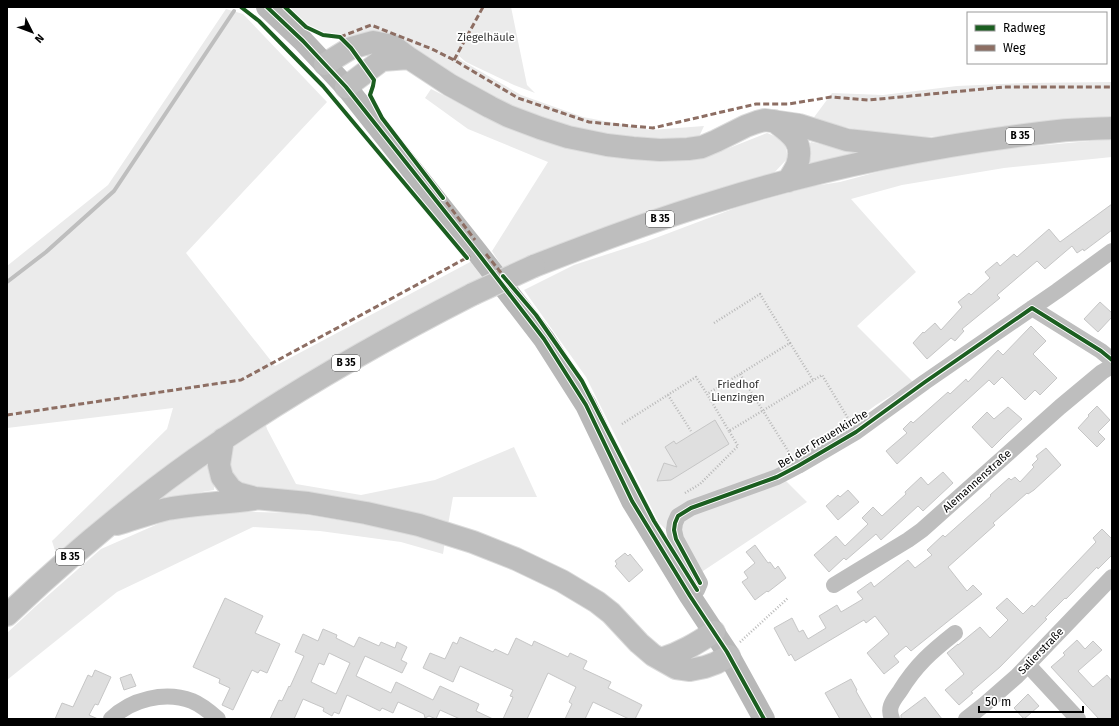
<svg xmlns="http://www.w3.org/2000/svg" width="1119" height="726" viewBox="0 0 1119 726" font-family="'Fira Sans',sans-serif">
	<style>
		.green { fill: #ebebeb }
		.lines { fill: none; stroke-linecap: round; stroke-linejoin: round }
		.stream { stroke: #bebebe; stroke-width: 4 }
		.building { fill: #dfdfdf; stroke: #c6c6c6; fill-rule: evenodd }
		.primary-casing { stroke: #dbdbdb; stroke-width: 24 }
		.path { stroke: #b9b9b9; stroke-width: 2.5; stroke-dasharray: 1 2; stroke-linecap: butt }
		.street { stroke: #bebebe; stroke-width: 16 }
		.secondary { stroke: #b8b8b8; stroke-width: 22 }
		.primary { stroke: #bebebe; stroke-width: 22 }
		.primary-bridge-casing { stroke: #dbdbdb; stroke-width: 24; stroke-linecap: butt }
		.primary-bridge { stroke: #bebebe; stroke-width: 22 }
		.quiet { stroke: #8d6e63; stroke-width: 3; stroke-dasharray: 6 3; stroke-linecap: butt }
		.cycleway-casing { stroke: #fff; stroke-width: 6 }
		.cycleway { stroke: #1b5e20; stroke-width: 4 }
		.labels { text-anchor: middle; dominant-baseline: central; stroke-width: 3.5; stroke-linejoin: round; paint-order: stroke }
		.shield { fill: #fff; stroke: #4c4c4c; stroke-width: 1 }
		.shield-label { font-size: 10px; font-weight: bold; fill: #000 }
		.park-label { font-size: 11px; fill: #323232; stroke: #fff }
		.street-label { font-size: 11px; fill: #000; stroke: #fff }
	</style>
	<rect width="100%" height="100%" fill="#fff"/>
	<path class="green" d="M284,7H511L527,85L535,93L514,85L466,62L459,56V59L521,95L583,117L651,130L704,126L697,141L670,145L571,129L526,113L358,37L330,39L300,24Z
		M226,9L243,14L327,102L186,253L275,366L472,261L485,280L58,560L52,541L167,429L173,408L7,428V266L108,185Z
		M1112,82V119L952,136L897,138L812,120L832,93L883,95L957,86L1025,83Z
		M431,89L475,111L684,159L714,154L767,133L784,140L788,158L772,175L504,270L492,251L548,162L468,129L425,98Z
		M1112,139V157L1004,168L902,185L851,199L916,272L857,326L913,382L876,405L813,451L777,472L807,502L700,573L684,547L659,523L586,377L524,290L574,265L645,242L738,207L814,186L840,182L911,163L1013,148Z
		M811,142L854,152L855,154L811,165L808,162V146Z
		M265,422L267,429L296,484L361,495L435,480L514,447L537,497H453L448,525L242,486L229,474C229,468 227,459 229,454C235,439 253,431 265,422Z
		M207,464L208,465C210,472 215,484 214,490L161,499L160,498Z
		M221,511L295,513L399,530L445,541L443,554L401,542L320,531L253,527L117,592L7,680V633L36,606L101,549L167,520Z"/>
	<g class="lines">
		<path class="stream" d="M7,282L46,252L114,191L234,11"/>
	</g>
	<path class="building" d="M1112,204V230L1084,251L1083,249L1077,253L1072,246L1045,269L1037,261L997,295L1000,298L962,329L964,331L955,341L951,338L927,359L913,343L923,332L924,333L935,323L941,330L962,307L958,302L969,293L971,295L990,278L985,272L997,262L1000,266L1014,254L1017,257L1049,229L1060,242Z
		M1100,302L1112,313V317L1098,332L1084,319Z
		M1031,326L1046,341L1033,354L1057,378L1040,395L1035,390L1025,400L1002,377L994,385L989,380L897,464L886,451L907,433L903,429L911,421L913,423L948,392L950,394L966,379L968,382L998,350L1003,355Z
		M1097,406L1110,420L1098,432L1105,439L1097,447L1078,428L1089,416L1088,415Z
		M1008,407L1022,419L1007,433L992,448L972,427L987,412L994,419Z
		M715,420L729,444L671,480L657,481L664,463L677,467L665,447L674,441L676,444Z
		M1046,448L1061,465L1034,490L1028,494L1027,493L993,523L995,525L948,567L967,591L973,585L982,594L911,651L906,646L894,656L899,662L884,674L867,653L889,634L875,616L866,623L864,620L795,661L791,654L789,656L774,628L792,618L799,632L803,630L808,639L826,628L819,616L837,605L841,612L863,599L857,592L871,582L874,587L908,560L915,568L932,555L927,550L943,535L945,537L991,496L990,495L1009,478L1011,480L1015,477L1020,482L1034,467L1032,465L1038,459L1036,456Z
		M943,472L953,483L923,511L918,506L881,540L876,534L846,560L844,558L829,572L814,555L836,536L845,546L868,524L862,518L873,507L882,516L906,494L905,492L921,477L928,485Z
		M848,490L859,502L838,520L826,506L838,495L840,497Z
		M1102,529L1112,539V555L1098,569L1097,567L1066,599L1065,598L1045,618L1047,619L1000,667L971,692L973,693L959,705L945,690L964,674L947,653L958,644V645L980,627L990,638L1008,620L996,608L1007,598L1023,614L1032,605L1034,607L1096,542L1093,538Z
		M755,545L768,563L770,562L775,569L778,566L786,578L768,592L767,591L755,600L742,582L748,578L744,572L755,563L746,552Z
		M625,553L628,556L630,554L643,570L629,582L615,566L617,564L615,561Z
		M225,598L263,616L255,633L280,644L267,673L260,670L258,673L252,670L233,710L222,705L230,688L219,683L220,679L193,667Z
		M323,629L337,635L336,638L354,647L359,637L379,646L381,642L395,648L397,642L407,647L401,660L407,663L402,673L365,656L356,676L391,693L396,682L433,700L440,686L479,704L476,711L493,719H460L440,710L436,719L429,716L425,718L424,714L398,702L393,713L382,708L380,711L347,695L339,714L334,712L332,716L323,711L324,708L303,699L294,719H270L279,700L282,701L289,686L290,687L304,656L295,652L303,634L318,641ZM329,653L350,663L336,694L311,682L319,663L324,665Z
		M460,637L493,652L495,649L508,655L516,638L532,646L534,641L568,657L570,653L587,661L583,669L611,682L608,688L642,705L635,719H629L593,702L585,719H565L572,704L569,702L576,687L548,673L527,719H503L513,697L510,696L513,690L460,666L453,682L423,668L430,653L445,659L453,642L457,644Z
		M1077,640L1085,649L1093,641L1102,650L1078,671L1093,687L1107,675L1112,681V719H1099L1051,667L1065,655L1063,653Z
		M95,670L111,677L98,705L95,704L89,715L98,719H55L62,703L73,707L88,675L92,677Z
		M131,674L136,686L124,690L120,678Z
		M851,679L857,690L856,691L872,719H840L825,693Z
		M1028,694L1039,706L1024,719L1014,708Z
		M925,697L942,719H901V715Z"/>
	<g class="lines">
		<defs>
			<path id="primary" d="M325,64L351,48L373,42L393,46L409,58L450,85L490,107L508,116L540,128L568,137L607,145L633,148L660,150L688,149L702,147L716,141L746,126L757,122L765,120L799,125L847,140L929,149
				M346,87L382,60L409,58
				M774,121C790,133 805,142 797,165C795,170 791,176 788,181
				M534,266C593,243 653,220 714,202C826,167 941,144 1058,131C1076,129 1094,129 1112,128
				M223,439L219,465L222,477L231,489L237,493L255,498L308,503L366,513L419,525L473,542L516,559L562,581L597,602L611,613L639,643L653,655L676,668L690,670L705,667L716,663L729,656
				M117,524C134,519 150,513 167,509C196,504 225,503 254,499
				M7,615C66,559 129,506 195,459C284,396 377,343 473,294
				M661,659C681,653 697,643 714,632"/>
		</defs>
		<use href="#primary" class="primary-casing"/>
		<path class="path" d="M714,323L760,294L790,343L740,374L790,454
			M790,343L813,380
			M668,395L691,431
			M622,424L696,377L707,394
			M729,431L707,394L740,374
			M685,493L700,484L738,446L729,431L822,375L849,420
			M740,642L788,598"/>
		<path class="street" d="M1032,308L1101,351L1112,360
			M834,585L908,540L922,530L1060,407L1102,372L1112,366
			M690,596L697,590L700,583L676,539L674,530L675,523L678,516L691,508L777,477L798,466L856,432L925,382L1057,291L1112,251
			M1028,665L1078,719
			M111,719C131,699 165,691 192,701C202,705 210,712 218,719
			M892,719C887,707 893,701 900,691C916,665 931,652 955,633
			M966,719L985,704L1017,676L1112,577"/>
		<path class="secondary" d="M267,7L303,41L346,87L477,252L544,339L586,405L632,501L690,596L727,652L764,719"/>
		<use href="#primary" class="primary"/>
		<defs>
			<path id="primary-bridge" d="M473,294L534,266"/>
		</defs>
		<use href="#primary-bridge" class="primary-bridge-casing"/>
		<use href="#primary-bridge" class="primary-bridge"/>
		<path class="quiet" d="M340,37L371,25L432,49L454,60L518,98L589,122L653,128L756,104H789L831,97L869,100L1004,87H1112
			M454,60L483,7
			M441,195L475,240
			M486,254L506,279
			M7,415L241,380L470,256"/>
		<defs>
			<path id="cycleway" d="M241,7L259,21L323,86L467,258
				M267,7L303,41L346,87L477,252L544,339L586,405L632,501L690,596L727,652L764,719
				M285,7L306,27L323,35L340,37L351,48L374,80L373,86L370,95L382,118L443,198
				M503,276L536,315L582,381L654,521L697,590
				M700,583L676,539L674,530L675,523L678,516L691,508L777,477L798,466L856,432L925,382L1032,308L1101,351L1112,360"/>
		</defs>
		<use href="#cycleway" class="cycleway-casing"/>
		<use href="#cycleway" class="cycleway"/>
	</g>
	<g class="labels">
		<g class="shield">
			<rect x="1006" y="128" width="28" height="16" rx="3"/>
			<rect x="646" y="211" width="28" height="16" rx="3"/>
			<rect x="332" y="355" width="28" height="16" rx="3"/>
			<rect x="56" y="549" width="28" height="16" rx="3"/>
		</g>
		<g class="shield-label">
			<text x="1020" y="136">B 35</text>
			<text x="660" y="219">B 35</text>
			<text x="346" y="363">B 35</text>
			<text x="70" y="557">B 35</text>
		</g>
		<g class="park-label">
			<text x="486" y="37">Ziegelhäule</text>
			<text x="738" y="384">Friedhof<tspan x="738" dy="13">Lienzingen</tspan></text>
		</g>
		<g class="street-label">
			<text transform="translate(823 439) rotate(-31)">Bei der Frauenkirche</text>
			<text transform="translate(977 481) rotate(-42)">Alemannenstraße</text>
			<text transform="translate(1041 651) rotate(-46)">Salierstraße</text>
		</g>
	</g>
	<rect width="1119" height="726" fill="none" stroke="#000000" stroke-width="16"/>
	<rect x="967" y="12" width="140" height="52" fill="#ffffff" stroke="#999999"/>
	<rect x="975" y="25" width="20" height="6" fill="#1b5e20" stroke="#999999"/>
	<text x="1003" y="32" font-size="12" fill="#000000">Radweg</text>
	<rect x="975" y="45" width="20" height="6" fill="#8d6e63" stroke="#999999"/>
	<text x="1003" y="52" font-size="12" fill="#000000">Weg</text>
	<g transform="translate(32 32) rotate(132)" stroke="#ffffff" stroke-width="3" paint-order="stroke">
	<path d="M0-3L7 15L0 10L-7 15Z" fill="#000000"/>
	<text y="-6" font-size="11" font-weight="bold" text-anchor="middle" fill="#000000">N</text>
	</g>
	<path d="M979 706v6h104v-6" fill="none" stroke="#000000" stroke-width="2"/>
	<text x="985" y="706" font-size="12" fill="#000000" stroke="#ffffff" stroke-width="3" paint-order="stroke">50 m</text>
</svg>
